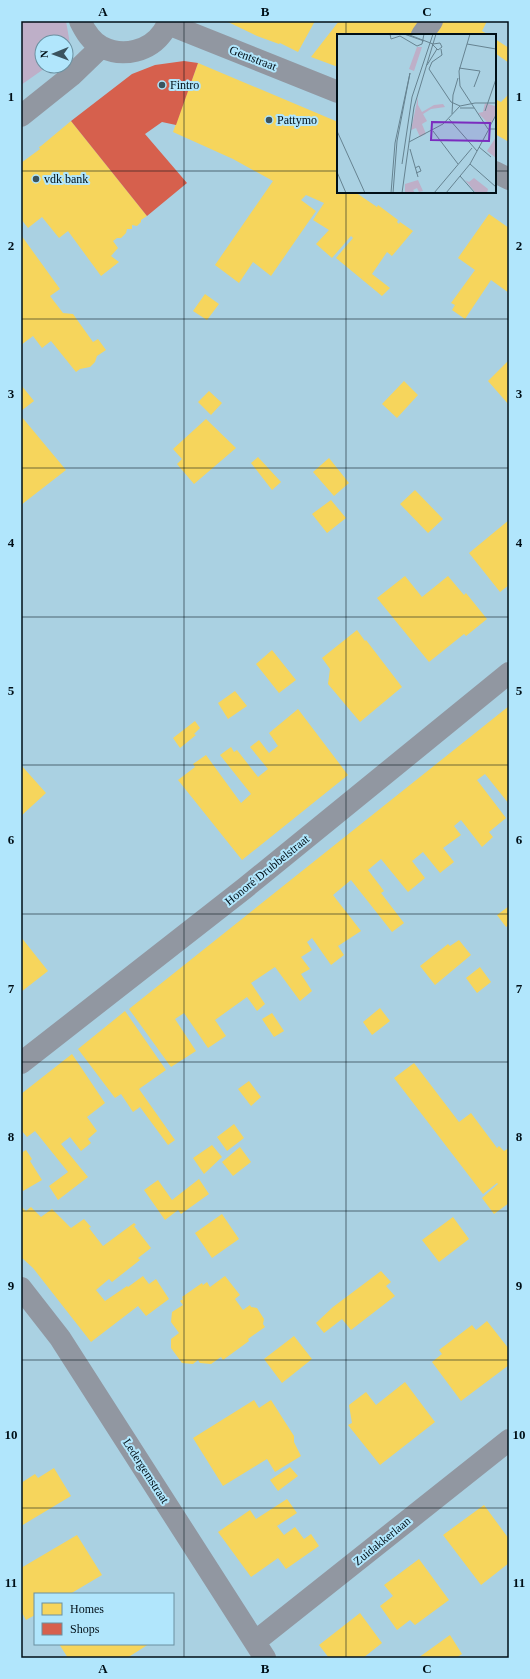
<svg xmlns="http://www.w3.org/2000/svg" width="530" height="1679" viewBox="0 0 530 1679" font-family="'Times New Roman',serif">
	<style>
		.green { fill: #beafc8 }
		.homes { fill: #f6d55c }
		.shops { fill: #d6604d }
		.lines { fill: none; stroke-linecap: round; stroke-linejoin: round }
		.minor { stroke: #9197a1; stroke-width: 22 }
		.tertiary { stroke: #9197a1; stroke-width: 22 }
		.grid { fill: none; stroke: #000f17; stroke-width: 1; stroke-opacity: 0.55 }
		.poi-dot { fill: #3b535e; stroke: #b1e6fc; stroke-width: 1.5 }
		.labels { text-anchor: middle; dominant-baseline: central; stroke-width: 4; stroke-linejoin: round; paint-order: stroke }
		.street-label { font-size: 12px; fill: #000f17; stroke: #b1e6fc }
		.poi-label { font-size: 12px; fill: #000f17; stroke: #b1e6fc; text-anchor: start }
		.inset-road { fill: none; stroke: #668391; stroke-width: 1 }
		.view { fill: #7b2cbf; fill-opacity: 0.15; stroke: #7b2cbf; stroke-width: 2 }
		.inset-edge { fill: none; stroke: #000f17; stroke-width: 2 }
		.neatline { fill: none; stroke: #000f17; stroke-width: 1.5 }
		.grid-label { font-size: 13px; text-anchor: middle; font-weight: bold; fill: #000f17 }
	</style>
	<rect width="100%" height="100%" fill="#aad1e2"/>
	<path class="green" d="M21,21H66L70,44L66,49V42H42V66H48L21,85Z"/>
	<path class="homes" d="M226,21H315L298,52L280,43L279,44L257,36Z
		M339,21H421L412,35H338V67L311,57Z
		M441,21H487L482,31L489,35H439L434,32Z
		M495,39L509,48V63L495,53Z
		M198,63L338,122V192H355L377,207L378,205L398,220L397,222L399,224L400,222L413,231L392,256L387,252L372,274L390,288L382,296L336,258L353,238L351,236L332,258L316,244L329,230L313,220L324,203L306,195L301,200L316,211L271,276L253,262L239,283L215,265L273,181L233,159L173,132Z
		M509,94V142L495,134V99L501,102Z
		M71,121L147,216L141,220V222L137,226L132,225V229H127L126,233L121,238H117L113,241L118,248L111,256L119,262L101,276L68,231L59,238L42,217L28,228L21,219V163L40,149L39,147L41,146Z
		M489,214L509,228V293L491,280L465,319L452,310L455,305L451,303L475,270L458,258Z
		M21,235L60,289L50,296L63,313L73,314L93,342L98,339L106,350L97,356L95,362L90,367L80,369L76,372L51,341L42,348L33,336L21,345Z
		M205,294L219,304L207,320L193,311Z
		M509,360V405L488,381Z
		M404,381L418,395L397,418L382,404Z
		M21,385L34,401L21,411Z
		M209,391L222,403L211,415L198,402Z
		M21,416L66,470L21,505Z
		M206,419L236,448L194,484L177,464L182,459L173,449Z
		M258,457L281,482L272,490L251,463Z
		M329,458L349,483L334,496L313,472Z
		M415,490L443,519L428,533L400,504Z
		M331,500L346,518L327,533L312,514Z
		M509,520V585L500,592L469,553Z
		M405,576L422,597L448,576L464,595L466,593L487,619L466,636L464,634L429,662L377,598Z
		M357,630L365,641L366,640L402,687L360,722L328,684L330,669L322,658Z
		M272,650L296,680L279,693L256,664Z
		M235,691L247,706L228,719L218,703Z
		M509,706V804L485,774L477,780L506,818L489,832L493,837L482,847L461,820L454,826L461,835L443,848L454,862L440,873L423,852L412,861L425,878L408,892L381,859L368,870L384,891L381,893L404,923L392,932L351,880L333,895L361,931L338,946L344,955L331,965L312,938L307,942L312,950L301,957L310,969L301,974L312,991L300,1001L275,967L251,983L265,1004L257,1011L247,997L215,1020L226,1036L208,1048L184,1013L175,1019L196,1051L171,1067L129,1009Z
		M298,709L348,775L242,860L178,780L195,767L193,764L206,755L241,803L251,794L220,755L231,747L234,752L237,750L258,777L268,769L250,747L259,740L269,753L278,746L269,733Z
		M195,721L200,728L194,734L196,735L180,748L173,738Z
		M21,765L46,793L21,816Z
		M509,906V925L506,927L497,915Z
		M21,937L48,971L21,992Z
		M459,940L471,955L435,985L420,966L448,944L450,946Z
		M480,967L491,982L477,993L466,978Z
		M380,1008L390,1021L372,1035L363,1022Z
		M125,1011L166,1070L139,1089L175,1140L168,1145L140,1107L133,1112L121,1094L115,1098L78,1049Z
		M272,1013L284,1031L274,1037L262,1019Z
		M72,1054L105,1103L87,1117L97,1131L88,1139L91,1143L81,1151L70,1137L61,1144L88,1177L58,1200L49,1186L68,1172L35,1131L27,1137L21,1130V1094Z
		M414,1063L459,1122L471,1113L497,1148L499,1146L504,1151L509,1148V1203L494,1214L482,1198L498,1184L497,1183L483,1194L394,1078Z
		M249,1081L261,1097L251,1106L238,1089Z
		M234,1124L244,1138L227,1151L217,1137Z
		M212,1145L222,1157L204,1174L193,1158Z
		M240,1147L251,1162L233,1176L222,1162Z
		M26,1150L32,1159L30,1161L42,1180L23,1191L21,1189V1153Z
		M199,1179L209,1194L181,1214L178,1210L165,1220L144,1190L158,1180L172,1200Z
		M21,1206L26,1211L31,1207L41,1217L52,1209L71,1228L84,1219L91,1227L89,1228L103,1246L134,1223L136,1225L134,1226L151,1248L138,1258L140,1260L112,1282L109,1279L96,1290L105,1301L127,1286L128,1287L143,1276L149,1284L156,1279L169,1299L146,1316L138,1306L91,1342L33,1268L21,1257Z
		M222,1214L239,1239L212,1258L195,1233Z
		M453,1217L469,1239L439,1262L422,1240Z
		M381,1271L391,1282L386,1286L395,1296L351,1330L342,1319L324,1333L316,1323L333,1307Z
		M225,1276L240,1295L235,1299L243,1310L250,1305L251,1307L257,1308L264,1319L263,1324L265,1327L248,1339L249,1341L223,1360L221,1357L211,1364L200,1363L198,1360L193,1364L182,1363L171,1348V1339L179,1333L171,1322L172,1312L183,1305L180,1301L183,1299L182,1297L202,1283L203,1285L207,1282L210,1287Z
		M487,1321L509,1349V1365L461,1401L432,1362L442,1354L439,1350L472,1325L476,1330Z
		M294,1336L312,1359L282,1383L264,1359Z
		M405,1382L435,1422L380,1465L348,1425L352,1423L349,1405L366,1392L376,1405Z
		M254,1400L259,1408L271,1400L294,1436V1442L301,1456L275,1472L267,1459L223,1486L193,1438Z
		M290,1467L298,1476L278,1491L270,1480Z
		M54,1468L71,1496L21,1526V1483L35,1474L38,1478Z
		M287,1499L297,1513L277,1526L284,1535L295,1527L304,1539L311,1534L319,1546L286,1569L278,1558L251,1577L218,1532L250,1510L256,1519Z
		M484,1505L509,1539V1563L481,1585L443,1535Z
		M77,1535L102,1575L70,1594H35V1615L26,1620L21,1611V1568Z
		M419,1559L449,1600L415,1625L410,1620L397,1630L380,1606L393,1596L384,1585Z
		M360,1613L382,1643L363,1658H329L319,1645Z
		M450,1635L462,1654L456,1658H418Z
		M59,1644H149L127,1658H68Z"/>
	<path class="shops" d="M184,61L198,63L176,125L162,122L145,134L187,183L147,216L71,121L132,74L155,65Z"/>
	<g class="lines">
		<path class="minor" d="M168,24L338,92
			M422,35L432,21
			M495,172L509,179
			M21,1063L245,888L509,673
			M21,1288L60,1338L265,1658
			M256,1641L509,1440"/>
		<path class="tertiary" d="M80,21C85,31 91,42 102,47C123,58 150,51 163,32C165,28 168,25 168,21
			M21,116L71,76L101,47"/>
	</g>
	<path class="grid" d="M184,21V1658M346,21V35M21,171H338M495,171H509M346,192V1658M21,319H509M21,468H509M21,617H509M21,765H509M21,914H509M21,1062H509M21,1211H509M21,1360H509M21,1508H509"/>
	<g class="poi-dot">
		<circle cx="162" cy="85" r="4"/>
		<circle cx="269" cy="120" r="4"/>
		<circle cx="36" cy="179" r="4"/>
	</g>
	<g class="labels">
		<g class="street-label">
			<text transform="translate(253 58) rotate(21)">Gentstraat</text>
			<text transform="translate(267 870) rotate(-39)">Honoré Drubbelstraat</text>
			<text transform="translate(146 1471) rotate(57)">Ledergemstraat</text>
			<text transform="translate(382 1541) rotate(-39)">Zuidakkerlaan</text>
		</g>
		<g class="poi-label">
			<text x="170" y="85">Fintro</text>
			<text x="277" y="120">Pattymo</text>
			<text x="44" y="179">vdk bank</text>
		</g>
	</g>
	<g transform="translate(337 34)">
		<rect width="159" height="159" fill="#aad1e2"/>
		<path d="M80,13H85L77,37L72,35ZM81,63V71L85,78L97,71L106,70L108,73L94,75L86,80L90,87L85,90L89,100L83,103L79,94L74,96ZM148,69L158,72L159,81L153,91L141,79L146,78ZM159,103V124L150,117ZM137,144L151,155L150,159H139L128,146L132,148ZM81,146L86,157L82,158L80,154L76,156L78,159H68V150Z" fill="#beafc8"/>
		<path class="inset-road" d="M53,0L54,5L63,2L80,12L85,10L87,0M67,0L87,7M70,0L96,10L103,9L105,13L101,16L95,10M133,0L122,37L123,52L151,95H159M130,10L159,15M104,15L105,21L95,28L92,35L114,68L123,72L138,69H159M90,31L100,15M122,34L143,37L137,53M123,74H137M148,77L159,45M115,80L116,61L121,44M112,85L140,117M153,92L159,81M0,97L28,159M96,97L121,130M72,108L106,90L123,72M142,113L154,123M73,115L81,143M65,130L75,63L96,0M133,130L159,153M78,134L82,132L84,137L79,139M0,138L9,159M123,142L138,159M54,159L58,109L73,39L60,107L56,159M65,159L77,73L99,0M97,159L135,114M109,159L133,130L152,95"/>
		<path class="view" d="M95,88L153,89L152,107L94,106Z"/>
		<rect width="159" height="159" class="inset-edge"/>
	</g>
	<rect width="530" height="1679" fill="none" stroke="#b1e6fc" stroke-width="44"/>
	<rect x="34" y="1593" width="140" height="52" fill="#b1e6fc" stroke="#6a90a0"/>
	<rect x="42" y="1603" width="20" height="12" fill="#f6d55c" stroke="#6a90a0"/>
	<text x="70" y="1613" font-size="12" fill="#000f17">Homes</text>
	<rect x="42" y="1623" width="20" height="12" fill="#d6604d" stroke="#6a90a0"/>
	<text x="70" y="1633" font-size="12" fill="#000f17">Shops</text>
	<g transform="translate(54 54) rotate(269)"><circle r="19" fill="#b1e6fc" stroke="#6a90a0"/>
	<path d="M0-3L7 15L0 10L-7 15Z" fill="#3b535e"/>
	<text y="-6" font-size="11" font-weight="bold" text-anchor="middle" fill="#000f17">N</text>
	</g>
	<rect x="22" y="22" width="486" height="1635" class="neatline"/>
	<g class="grid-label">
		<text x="103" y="16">A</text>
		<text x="265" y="16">B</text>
		<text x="427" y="16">C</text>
		<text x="11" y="101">1</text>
		<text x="519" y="101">1</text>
		<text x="11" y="250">2</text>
		<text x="519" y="250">2</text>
		<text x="11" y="398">3</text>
		<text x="519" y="398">3</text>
		<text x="11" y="547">4</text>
		<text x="519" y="547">4</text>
		<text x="11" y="695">5</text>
		<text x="519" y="695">5</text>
		<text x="11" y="844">6</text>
		<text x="519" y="844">6</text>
		<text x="11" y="993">7</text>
		<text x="519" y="993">7</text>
		<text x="11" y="1141">8</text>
		<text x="519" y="1141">8</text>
		<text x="11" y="1290">9</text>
		<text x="519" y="1290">9</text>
		<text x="11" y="1439">10</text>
		<text x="519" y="1439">10</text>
		<text x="11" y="1587">11</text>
		<text x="519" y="1587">11</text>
		<text x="103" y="1673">A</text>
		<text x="265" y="1673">B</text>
		<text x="427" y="1673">C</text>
	</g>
</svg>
